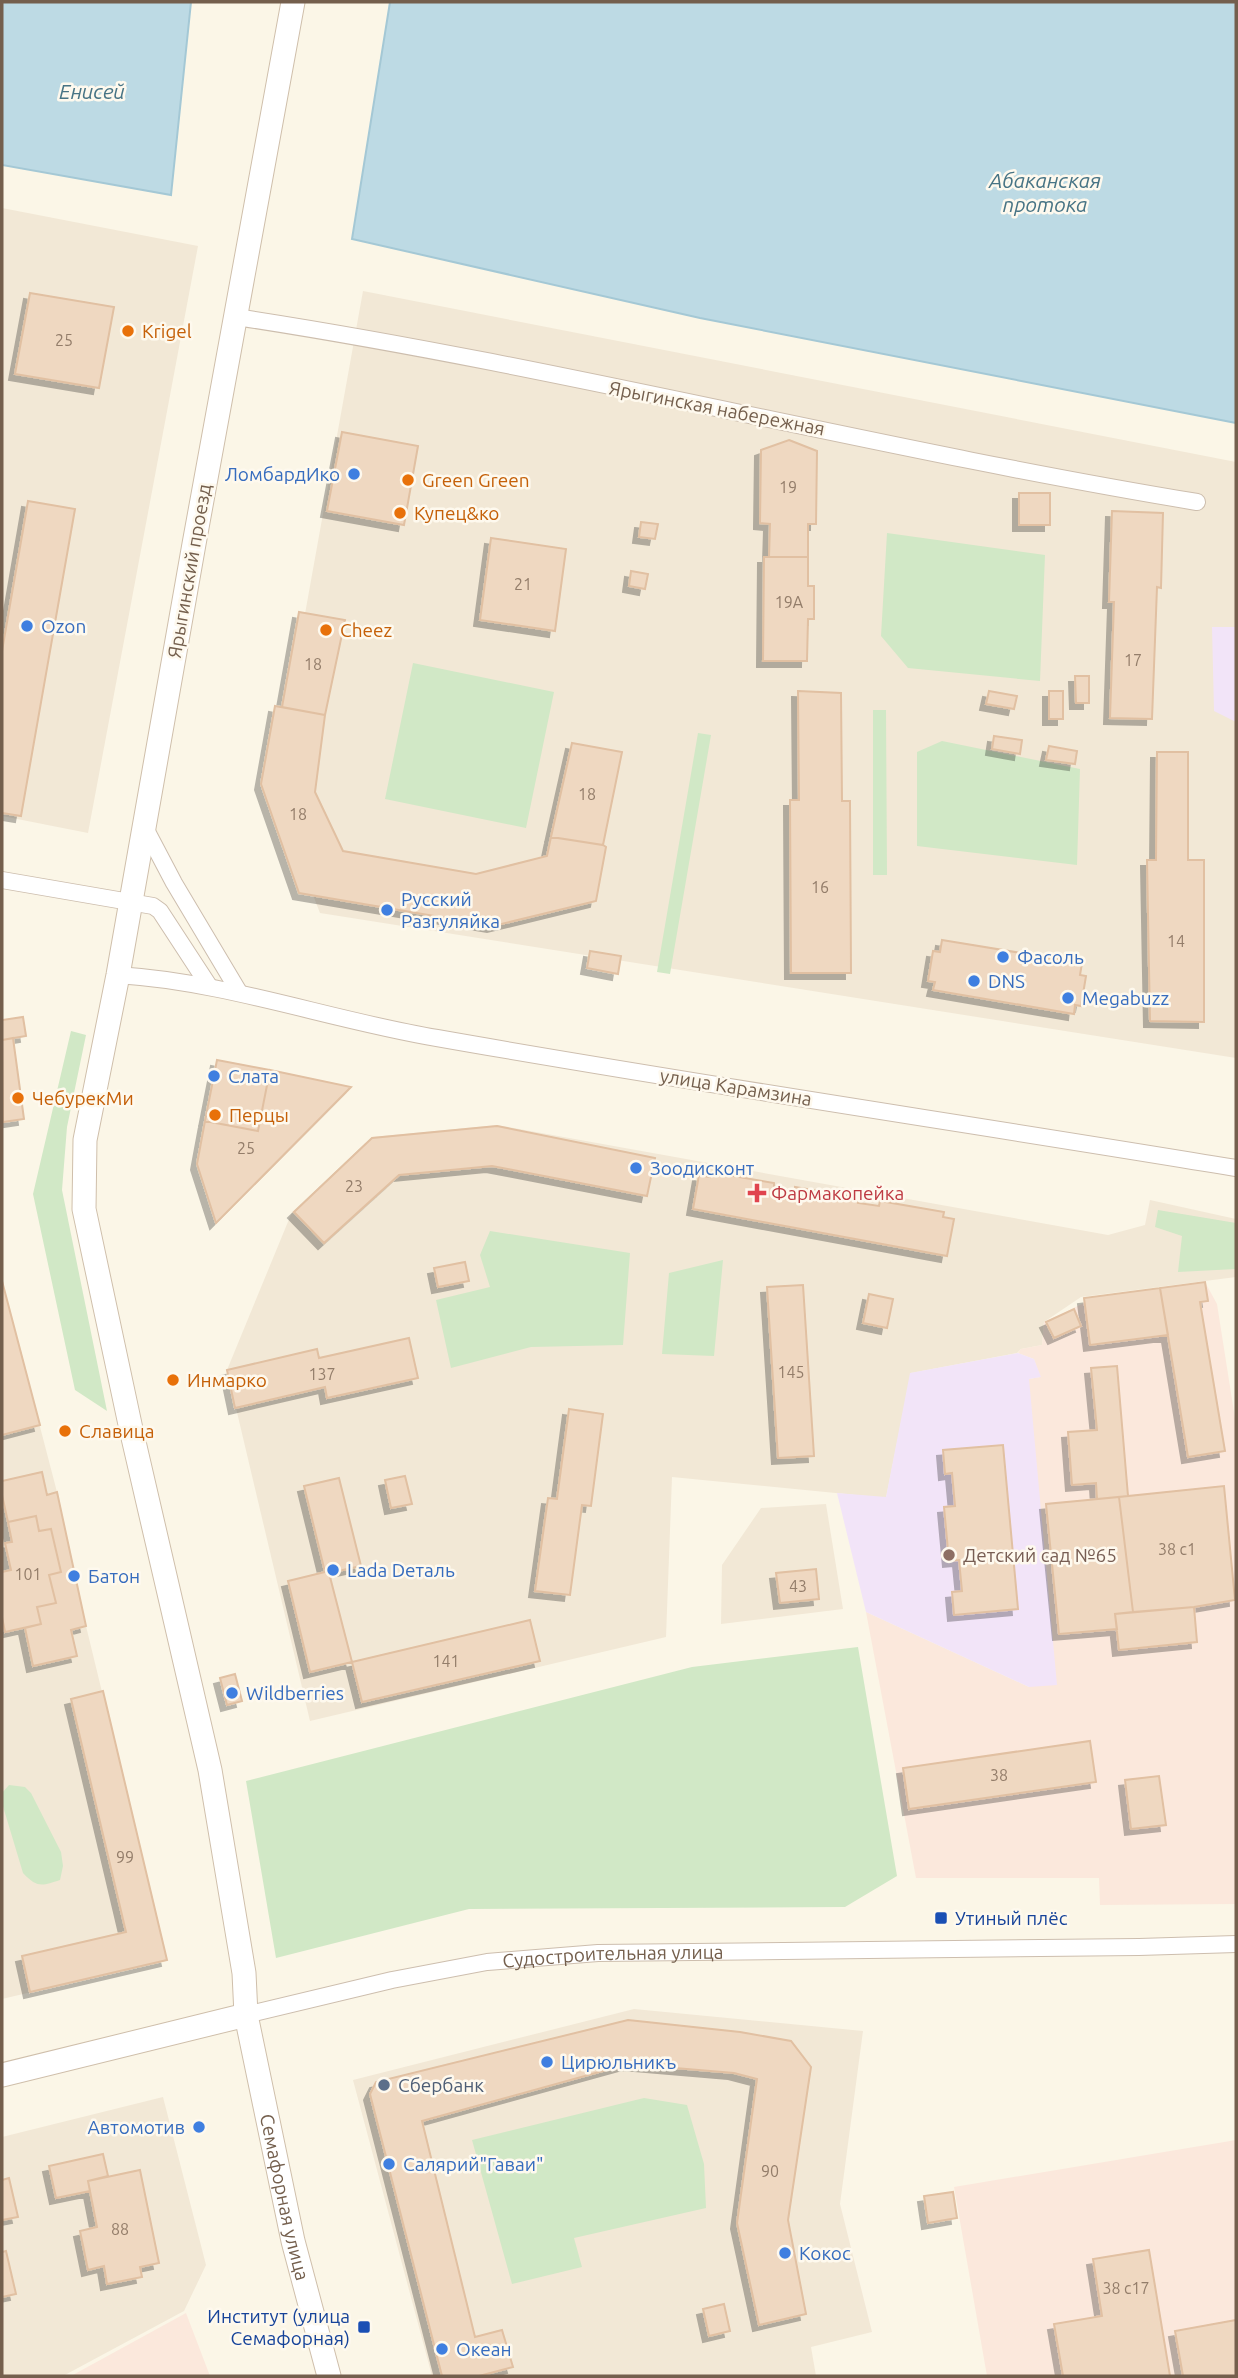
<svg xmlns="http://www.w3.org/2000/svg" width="1238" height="2378" viewBox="0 0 1238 2378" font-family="Ubuntu,sans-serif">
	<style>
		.residential { fill: #f2e8d6 }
		.commercial { fill: #fbe8dc }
		.education { fill: #f2e4f8 }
		.green { fill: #d1e8c6 }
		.water { fill: #bddae4; stroke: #a4c8d5; stroke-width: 2 }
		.building { fill: #efd8c1; stroke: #e1c0a2; stroke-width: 2; filter: url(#shadow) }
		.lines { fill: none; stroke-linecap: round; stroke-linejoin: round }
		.minor-casing { stroke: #cdbeae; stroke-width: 18 }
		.secondary-casing { stroke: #cfbfab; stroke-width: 25 }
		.minor { stroke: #fff; stroke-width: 16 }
		.secondary { stroke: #fff; stroke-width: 23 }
		.food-dot { fill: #e8710a; stroke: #fef9ee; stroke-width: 2.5 }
		.shop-dot { fill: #3f7fe0; stroke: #fef9ee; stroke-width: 2.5 }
		.health-dot { fill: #e0444e; stroke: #fef9ee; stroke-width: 2.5 }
		.education-dot { fill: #8d6e63; stroke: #fef9ee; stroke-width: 2.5 }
		.transit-dot { fill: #1a4fb4; stroke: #fef9ee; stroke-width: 2.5 }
		.service-dot { fill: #5c6f8a; stroke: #fef9ee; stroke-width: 2.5 }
		.labels { text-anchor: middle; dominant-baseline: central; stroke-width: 5; stroke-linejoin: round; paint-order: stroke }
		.number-label { font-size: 16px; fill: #937d6a }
		.food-label { font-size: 19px; fill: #c56008; stroke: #fef9ee; text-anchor: start }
		.street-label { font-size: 19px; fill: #745f4d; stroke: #fef9ee }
		.shop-label { font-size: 19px; fill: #366cbe; stroke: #fef9ee; text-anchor: start }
		.health-label { font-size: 19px; fill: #be3a42; stroke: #fef9ee; text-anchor: start }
		.education-label { font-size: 19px; fill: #785e54; stroke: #fef9ee; text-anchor: start }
		.transit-label { font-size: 19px; fill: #164399; stroke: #fef9ee; text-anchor: start }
		.service-label { font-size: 19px; fill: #4e5e75; stroke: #fef9ee; text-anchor: start }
		.water-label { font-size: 21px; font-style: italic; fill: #477485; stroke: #fef9ee }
	</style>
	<defs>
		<filter id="shadow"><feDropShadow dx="-6" dy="6" stdDeviation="0" flood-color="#0004"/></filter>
	</defs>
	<rect width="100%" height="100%" fill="#fbf6e7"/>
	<path class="residential" d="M2,208L198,246L88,833L2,816Z
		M363,291L1236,462V1058L320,913L273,792Z
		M497,1125L1108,1235L1145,1225L1150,1200L1236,1219V1277L1081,1297L1044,1322L1042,1345L1021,1349L1017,1353L911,1373L886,1498L672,1477L666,1637L310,1721L227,1370L292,1212L372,1137Z
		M2,1281L57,1492L86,1626L167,1960L2,1999Z
		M826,1504L843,1609L721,1624L722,1565L761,1508Z
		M634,2009L863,2031L840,2204L872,2332L811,2347L816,2376H432L353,2080Z
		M163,2097L206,2265L184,2311L63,2376H2V2137Z"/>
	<path class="commercial" d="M1205,1282L1217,1304L1236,1425V1904L1100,1905L1099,1878H916L866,1612L1029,1687V1379L1040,1377L1034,1359L1018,1353L1021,1349L1042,1345L1044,1322L1084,1303V1298Z
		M1236,2140V2376H987L954,2187Z
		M186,2313L210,2376H71Z"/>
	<path class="education" d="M1212,627H1236V722L1214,711Z
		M1018,1353L1034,1359L1041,1377L1029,1379L1057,1685L1029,1687L866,1612L837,1493L886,1497L910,1373Z"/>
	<path class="green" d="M887,533L1045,555L1040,681L908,668L881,636Z
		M413,663L554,692L526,828L385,799Z
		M873,710H886L887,875H873Z
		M698,733L711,735L670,974L657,972Z
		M942,741L1080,769L1077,865L917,846V752Z
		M71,1031L86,1035L67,1127L62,1190L107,1411L75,1390L33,1194Z
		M1158,1210L1236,1223V1269L1178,1272L1182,1236L1155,1227Z
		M490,1231L630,1253L623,1345L531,1347L451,1368L436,1300L490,1287L480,1255Z
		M723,1260L714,1356L662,1354L669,1273Z
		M858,1647L897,1876L845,1907L469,1909L276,1958L246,1781L692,1667Z
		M9,1785L25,1787L31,1793L61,1852L63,1866L60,1880C42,1886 37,1888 23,1873L2,1803V1793Z
		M644,2098L687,2105L704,2164L706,2208L574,2238L582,2267L512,2284L472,2140Z"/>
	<path class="water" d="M2,2H191L171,195L2,165Z
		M390,2H1236V423L700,318L352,239Z"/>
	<path class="building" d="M30,293L114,307L99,388L15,374Z
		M342,432L418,446L404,525L327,511Z
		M789,440L817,451L816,524H808V557H769L770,524L760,523L761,450Z
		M1019,493H1050V525H1019Z
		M28,501L75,509L21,816L2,813V651Z
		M1112,511L1163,513L1161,588L1157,587L1152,719L1110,718L1114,602H1109Z
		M641,522L658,524L655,539L639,537Z
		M491,538L566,549L555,631L480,620Z
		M764,557H808V586H814V619H808L807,661H763Z
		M631,571L648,574L645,589L629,586Z
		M299,612L345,620L325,715L282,707Z
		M1075,676H1089V703H1076Z
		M798,691L841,693L842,801H850L851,973H791L790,800H799Z
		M989,691L1017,696L1014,709L986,704Z
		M1049,691H1063V719H1049Z
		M275,706L325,715L315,792L343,851L476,874L547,856L551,837L603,845L606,847L596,901L493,926L299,893L261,784Z
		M994,736L1022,740L1020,754L992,749Z
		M572,743L622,752L603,845L551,837Z
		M1049,746L1077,751L1075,764L1046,760Z
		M1157,752H1188V860H1204V1022L1150,1021L1147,860H1156Z
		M942,940L1082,963L1080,975L1086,976L1081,1006L1075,1005L1074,1014L933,990L935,982L928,981L933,951L940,952Z
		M590,951L621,956L618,974L587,968Z
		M23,1017L26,1036L2,1040V1020Z
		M13,1038L24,1119L3,1122L2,1040Z
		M217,1060L270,1070L258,1131L205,1121Z
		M270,1070L351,1087L216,1223L197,1164L205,1121L258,1131Z
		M497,1126L655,1158L647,1196L492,1166L399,1175L324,1243L294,1212L372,1138Z
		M710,1172L774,1183V1188L795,1192V1187L859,1198L858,1203L879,1206L880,1201L944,1212L943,1217L954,1219L947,1256L693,1209L699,1175L710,1177Z
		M465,1262L469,1281L438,1287L434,1268Z
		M2,1281L40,1425L2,1435Z
		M1205,1282L1208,1301L1200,1302L1225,1451L1188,1457L1160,1288Z
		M803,1285L814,1456L778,1458L767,1287Z
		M1160,1288L1168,1335L1090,1345L1084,1298Z
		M869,1294L893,1299L887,1328L863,1323Z
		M1074,1309L1081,1326L1054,1338L1046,1322Z
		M409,1338L418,1378L327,1398L325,1387L235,1408L227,1370L317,1349L319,1358Z
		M1117,1366L1128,1496L1097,1499L1096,1483L1072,1485L1068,1432L1097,1430L1091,1368Z
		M569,1409L603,1414L591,1506L582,1505L570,1595L535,1591L548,1498L557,1499Z
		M1003,1445L1018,1609L954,1615L952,1592L962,1591L959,1560L949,1561L944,1507L955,1506L952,1473L945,1474L943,1450Z
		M42,1472L47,1495L57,1492L86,1626L71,1630L77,1656L33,1666L25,1628L41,1624L37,1607L56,1603L49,1575L61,1572L51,1529L39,1531L36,1516L8,1522L2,1495V1481Z
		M405,1476L412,1504L391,1508L385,1480Z
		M339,1478L361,1566L329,1573L352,1662L310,1672L288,1581L325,1572L304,1486Z
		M1224,1486L1235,1600L1194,1607L1133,1612L1119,1497Z
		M1119,1497L1133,1612L1115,1614L1117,1629L1059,1634L1046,1504Z
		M36,1516L39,1531L51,1529L61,1572L49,1575L56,1603L37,1607L41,1624L5,1632L2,1617V1572L11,1570L5,1543L12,1542L8,1522Z
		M816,1569L819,1599L780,1603L776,1573Z
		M1194,1607L1197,1642L1119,1650L1115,1614Z
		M530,1620L540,1661L362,1702L352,1662Z
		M235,1674L242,1701L227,1705L220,1678Z
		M103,1691L167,1960L30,1992L22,1956L126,1932L71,1699Z
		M1090,1741L1096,1782L909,1809L903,1768Z
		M1159,1776L1166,1825L1131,1829L1125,1780Z
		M628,2020L740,2032L791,2041L811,2067L788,2220L806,2314L759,2325L737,2223L757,2079L734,2073L628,2064L422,2121L475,2337L502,2330L513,2367L479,2376H442L370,2094L376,2082Z
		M103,2154L108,2176L88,2181L90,2191L56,2198L49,2166Z
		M140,2170L159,2263L140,2267L142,2277L107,2284L104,2266L88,2270L80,2231L97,2227L88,2181Z
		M9,2178L18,2217L2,2220V2180Z
		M953,2192L957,2218L928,2223L924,2196Z
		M1149,2250L1170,2376H1063L1054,2324L1102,2316L1093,2259Z
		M6,2251L16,2294L2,2297V2252Z
		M724,2304L730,2331L709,2336L703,2309Z
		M1236,2320V2376H1183L1175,2331Z"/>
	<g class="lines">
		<defs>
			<g id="minor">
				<path d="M236,317C558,366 875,449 1197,502"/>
				<path d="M144,826L174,883L239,992"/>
				<path d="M2,880L153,906L160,911L209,986"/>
				<path d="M118,975C227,982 330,1020 437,1038C703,1085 970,1124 1236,1168"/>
				<path id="s1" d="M246,2015L392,1980L487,1962L598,1953L1139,1947L1236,1944"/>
			</g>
			<g id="secondary">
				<path id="s2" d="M293,2L194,544L118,975L85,1140L84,1209L131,1429L210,1770L244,1973L246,2015L293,2241L329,2376"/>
				<path d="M2,2075L246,2015"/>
			</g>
		</defs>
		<use href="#minor" class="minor-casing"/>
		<use href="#secondary" class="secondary-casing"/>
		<use href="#minor" class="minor"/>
		<use href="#secondary" class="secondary"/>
	</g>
	<g class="food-dot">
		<circle cx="128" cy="331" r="7"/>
		<circle cx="408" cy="480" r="7"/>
		<circle cx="400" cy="513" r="7"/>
		<circle cx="326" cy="630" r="7"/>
		<circle cx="18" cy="1098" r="7"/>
		<circle cx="215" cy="1115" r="7"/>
		<circle cx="173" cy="1380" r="7"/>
		<circle cx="65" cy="1431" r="7"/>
	</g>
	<g class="shop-dot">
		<circle cx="354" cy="474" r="7"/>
		<circle cx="27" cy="626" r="7"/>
		<circle cx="387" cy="910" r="7"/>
		<circle cx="1003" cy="957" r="7"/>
		<circle cx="974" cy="981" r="7"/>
		<circle cx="1068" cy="998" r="7"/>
		<circle cx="214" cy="1076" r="7"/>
		<circle cx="636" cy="1168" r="7"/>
		<circle cx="333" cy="1570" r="7"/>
		<circle cx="74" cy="1576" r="7"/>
		<circle cx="232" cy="1693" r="7"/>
		<circle cx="547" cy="2062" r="7"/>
		<circle cx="199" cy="2127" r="7"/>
		<circle cx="389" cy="2164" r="7"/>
		<circle cx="785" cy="2253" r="7"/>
		<circle cx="442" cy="2349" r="7"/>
	</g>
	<path class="health-dot" d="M753.5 1182.5h7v7h7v7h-7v7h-7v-7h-7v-7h7z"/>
	<circle class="education-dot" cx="949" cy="1555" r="7"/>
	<g class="transit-dot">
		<rect x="934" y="1911" width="14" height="14" rx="3.5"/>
		<rect x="357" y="2320" width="14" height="14" rx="3.5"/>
	</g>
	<circle class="service-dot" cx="384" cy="2085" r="7"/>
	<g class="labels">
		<g class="number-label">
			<text x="64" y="340">25</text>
			<text x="788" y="487">19</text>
			<text x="523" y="584">21</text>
			<text x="789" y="602">19А</text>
			<text x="1133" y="660">17</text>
			<text x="313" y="664">18</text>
			<text x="587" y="794">18</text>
			<text x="298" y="814">18</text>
			<text x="820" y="887">16</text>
			<text x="1176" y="941">14</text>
			<text x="246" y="1148">25</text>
			<text x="354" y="1186">23</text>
			<text x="791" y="1372">145</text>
			<text x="322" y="1374">137</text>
			<text x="1177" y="1549">38 с1</text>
			<text x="28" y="1574">101</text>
			<text x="798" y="1586">43</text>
			<text x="446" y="1661">141</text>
			<text x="999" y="1775">38</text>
			<text x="125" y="1857">99</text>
			<text x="770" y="2171">90</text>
			<text x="120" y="2229">88</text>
			<text x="1126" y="2288">38 с17</text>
		</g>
		<g class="food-label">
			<text x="142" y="331">Krigel</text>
			<text x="422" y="480">Green Green</text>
			<text x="414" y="513">Купец&amp;ко</text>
			<text x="340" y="630">Cheez</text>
			<text x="32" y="1098">ЧебурекМи</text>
			<text x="229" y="1115">Перцы</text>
			<text x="187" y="1380">Инмарко</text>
			<text x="79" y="1431">Славица</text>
		</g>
		<g class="street-label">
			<text transform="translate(717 408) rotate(11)">Ярыгинская набережная</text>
			<text transform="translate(189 571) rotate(-80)">Ярыгинский проезд</text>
			<text transform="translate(736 1087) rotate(9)">улица Карамзина</text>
			<text stroke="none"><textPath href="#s1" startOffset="373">Судостроительная улица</textPath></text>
			<text stroke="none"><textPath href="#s2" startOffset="2235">Семафорная улица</textPath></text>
		</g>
		<g class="shop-label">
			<text x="340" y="474" text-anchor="end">ЛомбардИко</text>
			<text x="41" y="626">Ozon</text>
			<text x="401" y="899">Русский<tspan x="401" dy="22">Разгуляйка</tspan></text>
			<text x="1017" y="957">Фасоль</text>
			<text x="988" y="981">DNS</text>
			<text x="1082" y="998">Megabuzz</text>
			<text x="228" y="1076">Слата</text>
			<text x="650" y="1168">Зоодисконт</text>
			<text x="347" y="1570">Lada Dеталь</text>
			<text x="88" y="1576">Батон</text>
			<text x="246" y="1693">Wildberries</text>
			<text x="561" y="2062">Цирюльникъ</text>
			<text x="185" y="2127" text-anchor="end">Автомотив</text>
			<text x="403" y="2164">Салярий"Гаваи"</text>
			<text x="799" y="2253">Кокос</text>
			<text x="456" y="2349">Океан</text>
		</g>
		<g class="health-label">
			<text x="771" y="1193">Фармакопейка</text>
		</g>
		<g class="education-label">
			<text x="963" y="1555">Детский сад №65</text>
		</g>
		<g class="transit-label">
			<text x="955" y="1918">Утиный плёс</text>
			<text x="350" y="2316" text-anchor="end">Институт (улица<tspan x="350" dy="22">Семафорная)</tspan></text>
		</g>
		<g class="service-label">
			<text x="398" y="2085">Сбербанк</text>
		</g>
		<g class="water-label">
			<text x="92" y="91">Енисей</text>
			<text x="1045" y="180">Абаканская<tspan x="1045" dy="24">протока</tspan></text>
		</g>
	</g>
	<rect width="1238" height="2378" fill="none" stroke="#745f4d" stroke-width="7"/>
</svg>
